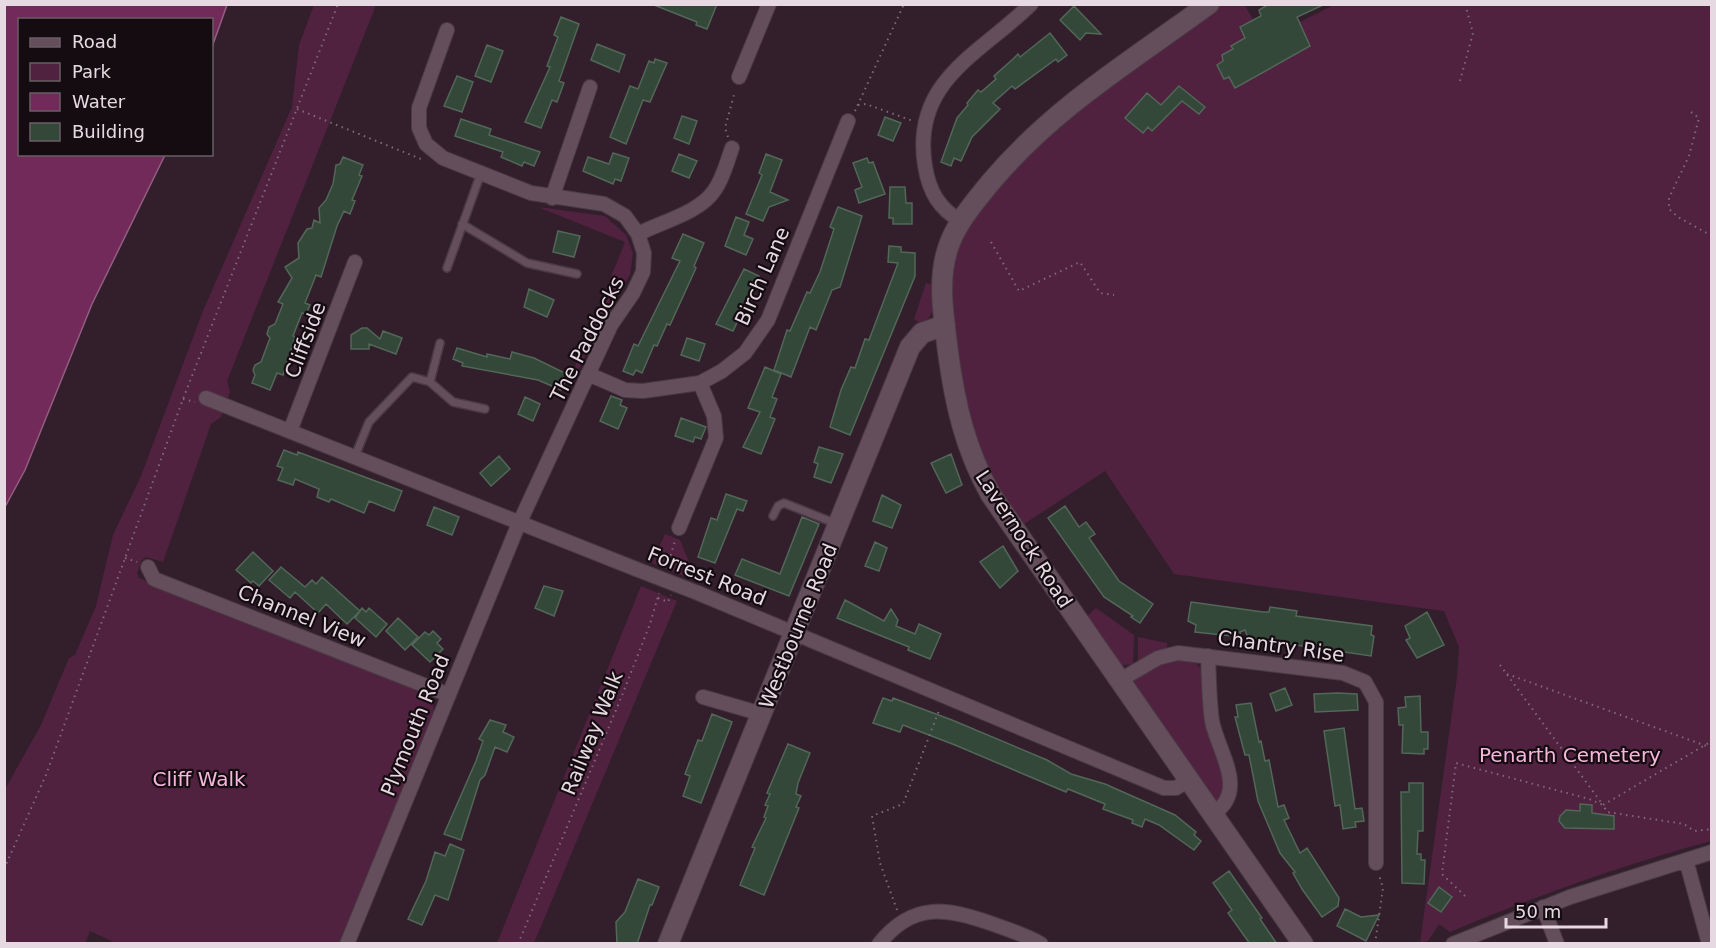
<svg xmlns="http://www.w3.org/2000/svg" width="1716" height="948" viewBox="0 0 1716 948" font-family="'DejaVu Sans',sans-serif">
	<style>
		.green { fill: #512240 }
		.water { fill: #712a59; stroke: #945e82; stroke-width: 1.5 }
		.building { fill: #334839; stroke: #526758; stroke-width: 1.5 }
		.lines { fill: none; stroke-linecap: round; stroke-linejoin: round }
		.lane-casing { stroke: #4a3a44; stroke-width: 10 }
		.street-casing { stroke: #4a3a44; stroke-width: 16 }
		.secondary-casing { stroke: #4a3a44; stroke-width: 22 }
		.path { stroke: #7d6c76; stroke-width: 2; stroke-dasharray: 1.5 4.5; stroke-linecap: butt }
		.lane { stroke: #644e5b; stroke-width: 7 }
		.street { stroke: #644e5b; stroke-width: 14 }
		.secondary { stroke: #644e5b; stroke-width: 20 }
		.street-bridge-casing { stroke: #4a3a44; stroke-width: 16; stroke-linecap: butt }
		.street-bridge { stroke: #644e5b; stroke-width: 14 }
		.labels { text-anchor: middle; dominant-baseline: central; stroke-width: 4.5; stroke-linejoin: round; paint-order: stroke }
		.street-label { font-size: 20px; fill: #e7d9e1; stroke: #150c11 }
		.park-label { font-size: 20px; fill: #f7b7dd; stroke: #150c11 }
	</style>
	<rect width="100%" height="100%" fill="#321f2b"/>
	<path class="green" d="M314,5H376L227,381L230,392L221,417L211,424L163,562L146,557L141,561L137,573L139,578L425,692L433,701L434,714L340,943L118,944L90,931L85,943H5L4,791L41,725L69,658L75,655L96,606L113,535L141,476L203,311L292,107L299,45Z
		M1221,5H1245L1264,40L1334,5H1711V841C1622,865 1536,896 1450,932L1439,924L1428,941L1420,943L1457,677L1459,647L1444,611L1174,574L1105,471L1021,526C1007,504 989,481 979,456C967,424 963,389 958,354C954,328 946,295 951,269C972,169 1142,63 1221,5Z
		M538,207L605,216L626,235L633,253L630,275L603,316L574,380L570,379L625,242Z
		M926,283L933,285C933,301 937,315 922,324L914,319Z
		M665,534L680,540L691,567L686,577L652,563Z
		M641,586L677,601L534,943H497Z
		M1096,608L1134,635L1133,664L1120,666L1085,618Z
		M1138,637L1167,643V650L1138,662Z
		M1173,659H1192L1202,670L1225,787L1217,801H1213L1133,688L1136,674Z"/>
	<path class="water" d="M5,4L227,5L212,47V20H20V154L165,155L92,304L25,470L5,507Z"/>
	<path class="building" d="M717,4L707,29L696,25L697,22L654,5Z
		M1269,4H1325L1297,17L1310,46L1235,88L1229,77L1224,79L1217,65L1223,61L1222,55L1233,49L1231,46L1245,38L1240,27L1261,16L1259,10Z
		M1074,6L1101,34L1086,33L1080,40L1060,20Z
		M561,17L579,24L559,81L564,83L557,102L552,100L541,128L525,122L550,67L547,66L558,37L554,35Z
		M1050,33L1067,55L1058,62L1056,59L1015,89L1012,86L993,103L1000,109L972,137L961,161L954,158L951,166L941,162L957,118L968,105L967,103L978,90L981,92L996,79L994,76L1013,59L1018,54L1020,57Z
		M597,44L625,55L619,72L591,60Z
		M487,45L503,51L491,82L475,76Z
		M655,59L667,63L650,102L643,100L626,144L610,137L630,86L638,89L649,61L654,63Z
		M457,76L473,82L462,112L444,106Z
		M1179,86L1205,107L1199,114L1182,101L1152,131L1148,127L1143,133L1125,118L1147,93L1161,105Z
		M682,116L697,121L689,144L674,138Z
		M885,117L901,123L893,141L878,135Z
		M461,119L491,129L489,135L540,152L534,166L524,162L522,166L501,157L503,152L455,136Z
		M613,153L629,158L621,181L615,179L613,184L583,171L588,157L609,164Z
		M679,154L697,161L689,178L672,171Z
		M766,154L782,160L770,192L788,200L769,207L763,221L746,214L762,175L759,173Z
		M343,157L363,165L359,175L362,176L352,200L355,201L350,214L344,211L337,226L321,277L316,275L305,303L310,305L306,314L302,313L293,336L295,337L283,375L277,373L270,390L252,383L255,375L253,370L255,365L261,362L270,338L267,334L269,327L275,324L283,304L278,302L292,278L285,267L299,258L298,243L307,229L312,228L314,220L320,223L319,208L326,200L333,184L336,165L340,164Z
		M867,158L869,163L873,162L885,194L859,203L855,190L862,187L853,163Z
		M890,187H905L906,203H912V224H893V218H889Z
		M838,207L862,216L840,287L832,290L816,330L810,327L791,377L774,370L787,330L790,331L807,292L810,293L820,272L834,229L830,227Z
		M736,217L749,222L744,235L753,239L746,255L725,246Z
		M558,231L580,236L574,257L553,252Z
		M683,234L704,243L694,266L696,268L670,325L667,324L657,346L654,345L642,373L636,370L633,375L623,371L634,344L638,346L680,261L672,258Z
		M889,246L901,247V252L915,253V276L850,435L830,427L841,390L851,367L855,368L865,339L869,340L898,263L888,262Z
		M744,269L759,276L733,331L716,324Z
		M529,289L554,300L547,317L524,307Z
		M362,328H367L380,339L383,331L402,338L396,354L369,344V349H351V335Z
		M687,338L705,344L699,361L681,355Z
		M457,348L487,357V354L510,359L512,352L534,358L569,375L561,390L538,380L462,366L463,363L453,359Z
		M765,367L781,374L772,397L777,399L770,417L775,419L761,454L743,447L760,412L748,408Z
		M611,396L622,400L620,405L627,408L618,429L600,421Z
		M525,397L540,404L533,421L518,414Z
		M681,418L706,427L701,439L695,437L693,442L675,436Z
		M819,447L843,454L831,483L814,477L818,464L814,462Z
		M284,450L297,455L298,452L402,491L394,511L369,501L364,513L331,499L329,502L317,497L319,489L295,479L293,485L278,480L283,468L277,466Z
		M951,454L962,485L946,493L931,463Z
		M499,456L510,469L491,486L480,473Z
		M726,494L747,501L743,511L737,509L715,563L698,557L711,518L717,520Z
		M882,495L901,505L892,528L873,521Z
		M1065,506L1079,527L1086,522L1095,534L1089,538L1119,581L1153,604L1140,623L1131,617L1133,616L1104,597L1048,518Z
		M434,507L459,517L452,535L427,525Z
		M802,517L819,524L789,596L735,575L742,559L780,574Z
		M875,542L887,548L879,571L865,566Z
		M1003,546L1018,571L1000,588L980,562Z
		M253,552L273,571L259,586L253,581L251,583L236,570Z
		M281,567L305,587L312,580L316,584L322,577L360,611L347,624L326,604L318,613L295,592L290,598L269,580Z
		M544,586L563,591L554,616L535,608Z
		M845,600L884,621L891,609L898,620L896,626L915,634L919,624L941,634L930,659L908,650L909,647L837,618Z
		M1191,602L1263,612H1269L1270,607L1297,611L1296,616L1372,626L1371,635L1374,636L1371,656L1248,638L1245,630L1240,632L1241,637L1195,632L1196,625L1188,621Z
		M362,608L366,612L369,608L387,624L376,637L355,618Z
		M1427,612L1444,645L1417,658L1406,640L1410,638L1405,626Z
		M398,618L418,637L405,650L386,631Z
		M433,631L441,639L437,643L443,649L430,662L412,645L425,632L429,635Z
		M1285,688L1292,705L1276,711L1270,694Z
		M1338,693L1357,694L1358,710L1315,712L1314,694Z
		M1420,696L1421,732H1428V749H1424V754L1402,753L1403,725H1399L1398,708L1406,707L1405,697Z
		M883,698L892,701L893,698L952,720L1047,760L1071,774L1105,784L1175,815L1196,832L1194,835L1201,841L1194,850L1159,825L1145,819L1142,827L1132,823L1133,820L1103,809L1105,804L1068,789L1066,792L955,745L903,725L900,732L873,723Z
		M1251,703L1259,742L1261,741L1265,761L1269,760L1278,807L1284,805L1289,818L1284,820L1300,853L1307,848L1339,898L1338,906L1322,917L1302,889L1293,873L1295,872L1280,853L1258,801L1249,755H1245L1235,717H1238L1236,705Z
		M712,714L732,722L701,803L683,796L690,776L685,774L698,740L702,741Z
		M490,720L506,725L503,732L514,737L507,752L495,747L485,775L480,780L461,840L444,834L476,761L483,741L479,739Z
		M1344,728L1355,809L1362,808L1364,821L1355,822L1356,827L1343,829L1340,805L1335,806L1324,731Z
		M788,744L810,753L798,783L796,794L801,796L796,807L799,808L764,895L740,885L755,848L752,847L766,818L764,817L768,806L765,805L770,794L767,793Z
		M1409,783H1423V831H1418L1417,854H1421V860H1425L1424,884L1402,883L1401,792H1409Z
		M1580,804L1592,805V813L1614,816V829L1565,828L1559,821L1560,816L1566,810L1580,811Z
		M450,844L464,850L448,900L435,895L422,925L408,919L426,881L435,852L445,856Z
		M1229,871L1262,918L1260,919L1277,944H1250L1228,913L1232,910L1213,883Z
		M638,879L659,887L652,905H650L637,944H617L616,922L625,912Z
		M1439,887L1452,897L1441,912L1428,903Z
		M1345,909L1361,917L1379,915L1366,941L1337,926Z"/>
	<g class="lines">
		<defs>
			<path id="lane" d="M462,224L527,263L577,274
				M447,268L481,173
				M430,382L440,343
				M355,456L369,422L412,377L430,382L453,402L485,409
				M773,516L778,506L784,503L837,524"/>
			<path id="street" d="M739,77L769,4
				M552,198L590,87
				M961,221C939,209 929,191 925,166C911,80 981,54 1031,4
				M638,234C661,222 699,213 714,191C723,179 727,162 732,148
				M588,374L625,390L643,391L700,383L722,371L745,353L768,320L848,121
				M206,398L636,569
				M290,431L355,262
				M679,528L716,438L714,416L700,383
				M148,567L154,579L449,695
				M698,593L1164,788H1176L1189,780
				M1208,656C1209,678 1209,700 1212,721C1218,752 1249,791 1213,814
				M1120,680L1158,658L1178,653L1343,673L1365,682L1376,702V863
				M703,697L762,714
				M1686,860L1709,944
				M1543,907L1557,944
				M347,944L517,528L611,325L633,293L643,272L644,253L638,234L625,216L604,204L531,193L443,158L426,144L419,128V108L447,30
				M879,944C913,901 947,908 993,924C1009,930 1026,935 1041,944
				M1453,944L1570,897L1712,852"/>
			<path id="secondary" d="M1209,4C1130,62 1054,107 990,183C974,203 956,223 948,248C937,281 944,318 948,352C955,404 965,449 991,495L1303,944
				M668,944L910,347L922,333L945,325"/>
		</defs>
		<use href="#lane" class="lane-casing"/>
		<use href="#street" class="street-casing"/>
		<use href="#secondary" class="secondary-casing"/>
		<path class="path" d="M1460,81L1473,33L1465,4
			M858,105L866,104L913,121
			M297,109L421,159
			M855,111L904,4
			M1691,112L1699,118L1689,156L1669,198V209L1678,217L1712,236
			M728,137L725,128L735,91
			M991,242L1019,291L1080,262L1100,293L1114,295
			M183,399L195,402
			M125,558L137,562
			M667,567L675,541
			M658,598L668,602L671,595
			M1500,665L1603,805L1712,741
			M1507,674L1712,748
			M4,869L46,775L183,399L338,4
			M1465,896L1442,874L1456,763L1589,799L1603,805L1607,812L1684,824L1694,831L1712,829
			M897,910L880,863L872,816L903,804L940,708
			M518,944L621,698L650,624L659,593
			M1375,944L1383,888L1379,875"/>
		<use href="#lane" class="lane"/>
		<use href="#street" class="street"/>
		<use href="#secondary" class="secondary"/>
		<defs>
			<path id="street-bridge" d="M636,569L698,593"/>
		</defs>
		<use href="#street-bridge" class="street-bridge-casing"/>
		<use href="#street-bridge" class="street-bridge"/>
	</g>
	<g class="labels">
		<g class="street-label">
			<text transform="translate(762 276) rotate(-66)">Birch Lane</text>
			<text transform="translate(587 339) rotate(-63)">The Paddocks</text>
			<text transform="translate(305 340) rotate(-69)">Cliffside</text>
			<text transform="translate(1024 539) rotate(57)">Lavernock Road</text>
			<text transform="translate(707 576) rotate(22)">Forrest Road</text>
			<text transform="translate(302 616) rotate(22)">Channel View</text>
			<text transform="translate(798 626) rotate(-68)">Westbourne Road</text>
			<text transform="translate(1281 646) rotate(8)">Chantry Rise</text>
			<text transform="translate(415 725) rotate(-68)">Plymouth Road</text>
			<text transform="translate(592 733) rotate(-68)">Railway Walk</text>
		</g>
		<g class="park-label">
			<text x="1570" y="755">Penarth Cemetery</text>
			<text x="199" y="779">Cliff Walk</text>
		</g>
	</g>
	<rect width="1716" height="948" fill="none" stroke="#e7d9e1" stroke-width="12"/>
	<rect x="18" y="18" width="195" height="138" fill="#150c11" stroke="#695e64" stroke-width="1.5"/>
	<rect x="30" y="38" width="30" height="9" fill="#644e5b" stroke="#695e64" stroke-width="1.5"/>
	<text x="72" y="48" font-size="18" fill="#e7d9e1">Road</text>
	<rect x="30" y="63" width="30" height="18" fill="#512240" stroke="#695e64" stroke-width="1.5"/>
	<text x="72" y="78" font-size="18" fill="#e7d9e1">Park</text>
	<rect x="30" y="93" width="30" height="18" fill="#712a59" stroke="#695e64" stroke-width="1.5"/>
	<text x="72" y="108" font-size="18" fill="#e7d9e1">Water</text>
	<rect x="30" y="123" width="30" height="18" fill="#334839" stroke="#695e64" stroke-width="1.5"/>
	<text x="72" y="138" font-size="18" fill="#e7d9e1">Building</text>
	<path d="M1506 918v9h100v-9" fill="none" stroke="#e7d9e1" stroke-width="3"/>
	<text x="1515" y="918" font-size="18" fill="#e7d9e1" stroke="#150c11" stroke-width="4.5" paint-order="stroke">50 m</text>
</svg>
